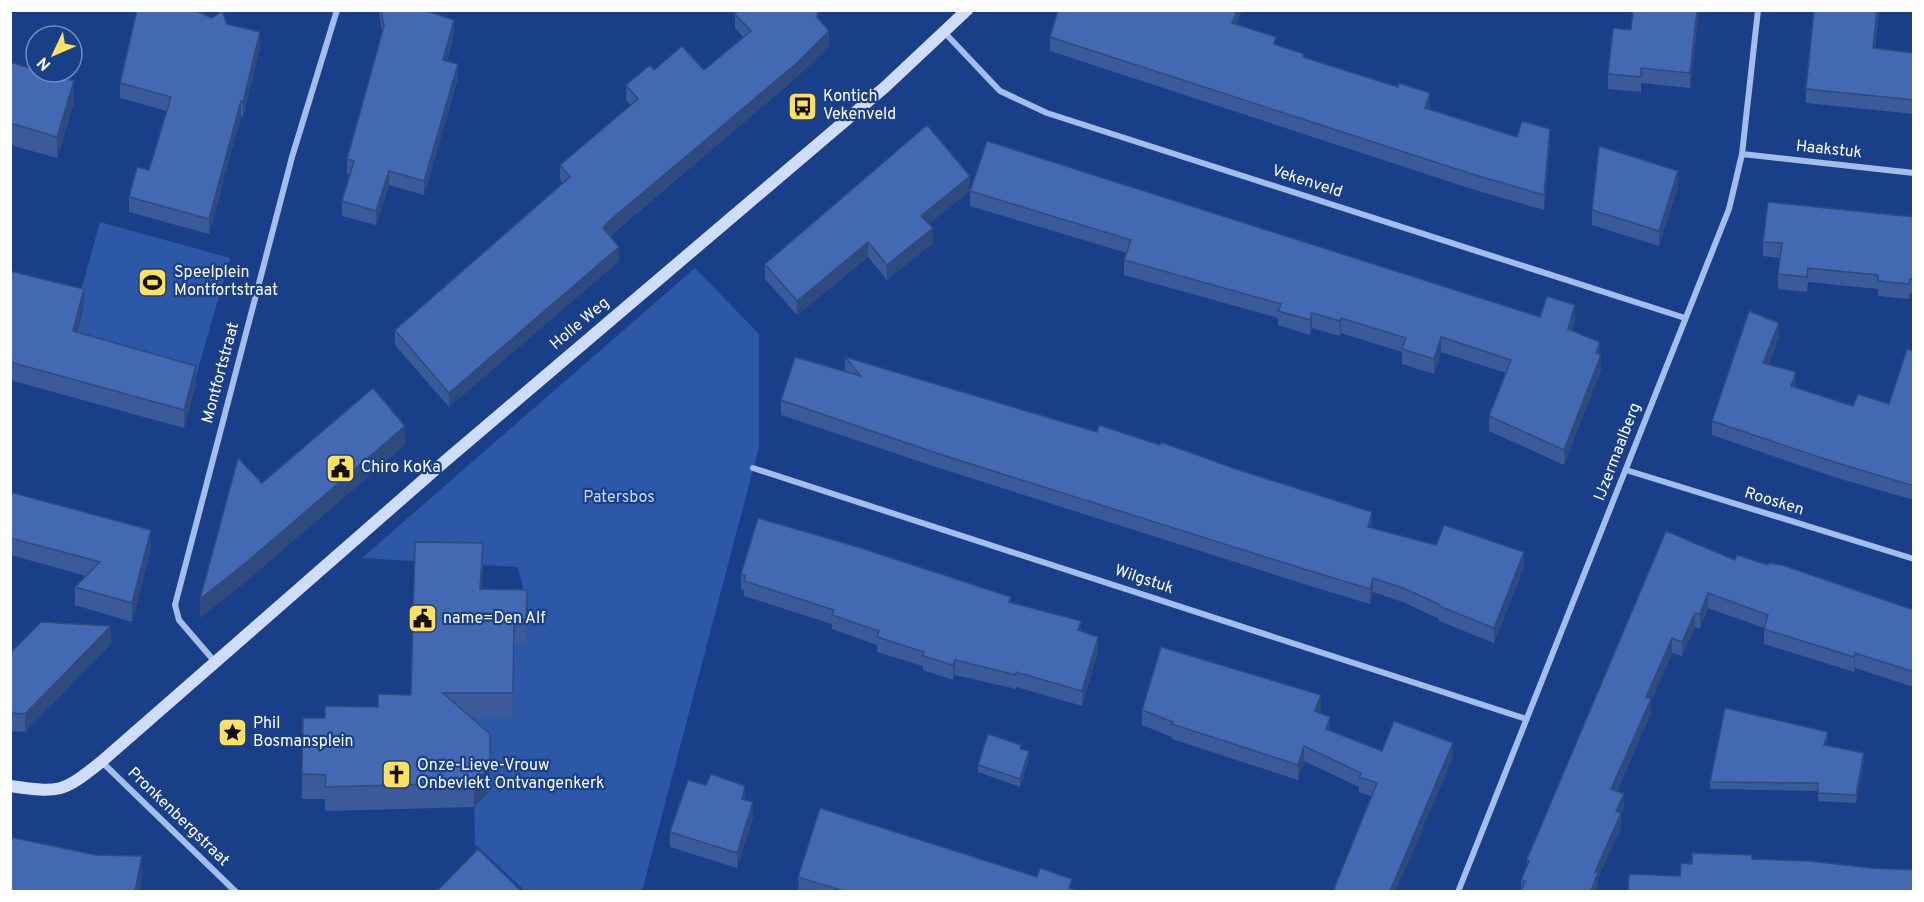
<svg xmlns="http://www.w3.org/2000/svg" width="1924" height="902" viewBox="0 0 1924 902" font-family="Overpass,sans-serif">
	<style>
		.green { fill: #2d57a7 }
		.lines { fill: none; stroke-linecap: round; stroke-linejoin: round }
		.street { stroke: #a3bded; stroke-width: 6 }
		.secondary { stroke: #d0ddf9; stroke-width: 12 }
		.wall { fill: #3a5a99 }
		.shaded-wall { fill: #2f4a7d }
		.building { fill: #4369b2; stroke: #2f4a7d; stroke-width: 1.5 }
		.labels { text-anchor: middle; dominant-baseline: central; stroke-width: 4.5; stroke-linejoin: round; paint-order: stroke }
		.poi-label { font-size: 16px; fill: #fff; stroke: #1a3f89; text-anchor: start }
		.street-label { font-size: 16px; fill: #fff; stroke: #1a3f89 }
		.park-label { font-size: 16px; fill: #c9daf9; stroke: #1a3f89 }
	</style>
	<rect width="100%" height="100%" fill="#1a3f89"/>
	<path class="green" d="M100,222L230,258L196,376L67,341Z
		M695,268L759,334V447L642,891H525L475,844L472,717H513L480,687L529,614L518,567L362,558Z"/>
	<g class="lines">
		<path class="street" d="M945,33L1000,91L1047,113L1685,318
			M1742,154L1914,173
			M753,468L1526,719
			M1626,470L1914,559
			M215,662L179,620L175,605L292,157L337,10
			M102,762L236,892
			M1458,892L1729,209L1742,154L1758,10"/>
		<path class="secondary" d="M10,786C60,793 62,793 101,762L444,462L885,87L967,10"/>
	</g>
	<path class="wall" d="M379,10H424L454,34L447,61L458,78L424,195L389,185L376,225L342,216V201L350,174H347V159L382,31Z
		M1058,10H1242L1237,24L1276,45L1304,57L1430,108L1429,109L1517,137L1550,144L1544,210L1475,190L1050,51V37Z
		M1633,10H1699L1690,88L1641,83V92L1608,89V74L1631,30Z
		M1814,10H1879L1875,49L1914,53V114L1806,103V89Z
		M735,14L819,20L829,46L797,77L610,236L619,261L449,407L395,345V330L563,183L560,180V165L631,105L626,100V85L654,70H704L743,37L735,28Z
		M212,18L227,24L260,47L243,117L241,116L209,234L129,212V197L149,170L167,111L120,98V83Z
		M10,62L74,102L57,158L10,145Z
		M1678,186L1659,246L1592,225V210Z
		M970,191L1540,317L1575,320L1572,331L1600,355L1601,370L1564,465L1489,431V416L1506,373L1441,352L1434,374L1402,364V352L1341,333L1340,336L1312,328L1310,335L1278,325V318L1124,275V260L1127,253L970,206Z
		M1914,217V294L1910,293L1909,299L1878,296V289L1808,282L1807,292L1778,289V274L1780,258L1763,256V242Z
		M929,224L933,243L887,280L868,257L797,315L765,279V264Z
		M10,271L84,307L78,332L196,384L184,428L10,380Z
		M1779,338L1768,364L1796,387V388L1853,406L1889,404L1914,351V500L1834,477L1712,435V421Z
		M845,357L1372,527V528L1524,567L1494,643L1439,621V619L1403,602L1373,592L1370,604L1307,585L936,467L781,415V400L845,371Z
		M10,492L151,548L132,622L75,605V587L86,576L11,555Z
		M1666,531L1735,560L1768,565L1914,610V687L1855,668L1854,672L1764,644V628L1708,608L1700,629L1695,627L1682,656L1672,653L1651,702V713L1617,791L1624,808L1621,815V828L1598,878V887L1521,890V880L1527,866V859Z
		M483,568L481,589L527,615L526,644H514L513,718L472,717L490,758V791L474,807L325,811V799H302V774L325,718L378,707V694L411,695Z
		M741,574L1011,603L1081,631L1098,651L1082,706L1016,687V689L955,675L953,680L923,670V666L877,652V645L832,629V624L744,596V590L741,589Z
		M111,644L25,732L10,731V653Z
		M1142,710H1321L1320,712L1330,731L1382,751L1453,758L1371,796L1359,792V787L1304,761L1298,780L1172,739V737L1142,725Z
		M1828,740L1826,745L1864,761L1856,803L1818,801V791L1710,789V782Z
		M1021,749L1029,759L1020,787L978,772V765Z
		M745,800L753,817L737,868L670,847V832Z
		M798,877L1072,889L1078,891H799Z"/>
	<path class="shaded-wall" d="M1237,10H1242L1232,38V23Z
		M1697,10H1699L1690,88V73Z
		M1877,10H1879L1873,62V48Z
		M454,20V34L443,75V60Z
		M829,31V46L797,77L608,237L603,228L608,222Z
		M260,32V47L243,117V102Z
		M458,64V78L424,195V181Z
		M74,81V102L57,158V137Z
		M1430,93V108L1425,123V108Z
		M241,101V116L209,234V219Z
		M1550,129V144L1544,210V195Z
		M389,171V185L376,225V211Z
		M1678,171V186L1659,246V231Z
		M970,176V191L921,231V216Z
		M933,228V243L887,280V265Z
		M868,242V257L797,315V301Z
		M619,247V261L449,407V393Z
		M84,289V307L73,349V331Z
		M1575,305V320L1568,344V329Z
		M1312,313V328L1310,335V320Z
		M1341,318V333L1340,336V321Z
		M1779,323V338L1763,377V363Z
		M1441,337V352L1434,374V359Z
		M1600,342V356L1596,353Z
		M1601,355V370L1564,465V450Z
		M196,366V384L184,428V410Z
		M1796,372V387L1791,401V386Z
		M405,426V445L248,580L200,618V599Z
		M1372,512V527L1368,542V527Z
		M151,530V548L132,622V603Z
		M483,543V568L480,613V589Z
		M1524,552V567L1494,643V628Z
		M1373,578V592L1370,604V589Z
		M1708,593V608L1700,629V614Z
		M1695,613V627L1682,656V642Z
		M1081,621V635L1078,630Z
		M111,626V644L25,732V714Z
		M1098,637V651L1082,706V691Z
		M1672,638V653L1651,702V713L1611,803V789L1646,697Z
		M1855,653V668L1854,672V657Z
		M955,660V675L953,680V665Z
		M1321,695V710L1315,726V711Z
		M1330,717V732L1326,729Z
		M1828,732V740L1824,752V745Z
		M490,734V791L474,807V783Z
		M1453,743V758L1396,891H1390Z
		M1304,746V761L1298,780V765Z
		M1029,751V759L1020,787V779Z
		M1864,753V761L1856,803V795Z
		M745,786V801L742,799Z
		M1624,794V808L1621,815V828L1598,878V887L1597,891H1591L1595,872L1616,811Z
		M753,802V817L737,868V853Z
		M142,856V879L139,891H135Z"/>
	<path class="building" d="M137,10H194L212,18L222,11L227,24L260,32L243,102L241,101L209,219L129,197L137,167L149,170L171,97L120,83Z
		M381,10H424L454,20L443,60L458,64L424,181L389,171L376,211L342,201L354,161L347,159L384,26Z
		M739,10H816L819,14L816,16L829,31L797,63L608,222L603,228L619,247L449,393L395,330L570,177L560,165L638,99L626,85L650,65L654,70L682,46L704,70L751,31L735,14Z
		M1058,10H1237L1232,23L1276,37L1274,44L1304,54L1303,57L1398,87L1399,83L1430,93L1425,108L1517,137L1522,121L1550,129L1544,195L1475,175L1050,37Z
		M1633,10H1697L1690,73L1641,68V77L1608,74L1613,28L1631,30Z
		M1814,10H1877L1873,48L1914,53V100L1806,89Z
		M10,62L36,70V72H44L74,81L57,137L10,123Z
		M927,125L970,176L921,216L933,228L887,265L868,242L797,301L765,264Z
		M987,141L1540,317L1547,296L1575,305L1568,329L1600,342L1596,353L1601,355L1564,450L1489,416L1511,360L1441,337L1434,359L1402,349L1406,338L1341,318L1340,321L1312,313L1310,320L1278,311L1281,304L1124,260L1131,240L970,191Z
		M1599,146L1678,171L1659,231L1592,210Z
		M1768,202L1914,217V279H1910L1909,284L1878,281V275L1808,268L1807,277L1778,274L1782,243L1763,242Z
		M10,271L84,289L73,331L196,366L184,410L10,362Z
		M1749,311L1779,323L1763,363L1796,372L1791,386L1853,406L1858,394L1889,404L1907,349L1914,351V486L1834,462L1712,421Z
		M795,357L861,376L845,357L1097,432L1099,425L1160,445L1161,442L1236,469L1372,512L1368,527L1436,545L1444,525L1524,552L1494,628L1439,606V604L1403,588L1373,578L1370,589L1307,570L936,453L781,400Z
		M373,388L405,426L248,561L200,599L238,458L262,483Z
		M10,492L151,530L132,603L75,587L100,562L10,538Z
		M758,518L858,547L1011,597L1009,602L1081,621L1078,630L1098,637L1082,691L1016,672V675L955,660L953,665L923,656L924,652L877,637L879,631L832,615L834,610L744,581L745,576L741,574Z
		M1666,531L1735,560L1737,555L1768,565V563L1782,565L1914,610V672L1855,653L1854,657L1764,629L1768,615L1708,593L1700,614L1695,613L1682,642L1672,638L1646,697L1651,699L1611,789L1624,794L1616,811L1621,813L1595,872H1598L1591,891H1521L1525,881L1521,880L1529,861L1527,859Z
		M415,542L483,543L480,589L527,590L526,620L514,619L513,693H443L490,734V767L474,783L325,787L326,775L302,774L303,718H325V706L378,707V694L411,695Z
		M41,622L111,626L25,714L10,713V653Z
		M1161,647L1321,695L1315,711L1330,717L1326,729L1382,751L1394,721L1453,743L1390,891H1333L1377,783L1359,777L1361,773L1304,746L1298,765L1172,724L1173,722L1142,710Z
		M1725,708L1828,732L1824,745L1864,753L1856,795L1818,793V783L1710,782Z
		M988,734L1021,745L1020,749L1029,751L1020,779L978,765Z
		M711,774L745,786L742,799L753,802L737,853L670,832L688,780L706,785Z
		M820,808L1037,877L1040,868L1072,879L1069,888L1078,891H844L798,877Z
		M10,837L96,855L142,856L135,891H10Z
		M478,849L521,891H437Z
		M1692,853L1752,855V859L1810,861L1872,868L1914,870V891H1628L1629,874L1680,876L1681,863L1692,864Z"/>
	<defs>
		<symbol id="bus-square" viewBox="-11 -11 22 22"><rect x="-9" y="-9" width="18" height="18" rx="4" fill="#ffe15f" stroke="#1a3f89"/><path d="M-5-6H5V4H4V6H2V4H-2V6H-4V4H-5ZM-3.5-4V0h7V-4ZM-3.5 1.2v1.5H-2V1.2ZM2 1.2v1.5H3.5V1.2Z" fill="#111"/></symbol>
		<symbol id="stadium-square" viewBox="-11 -11 22 22"><rect x="-9" y="-9" width="18" height="18" rx="4" fill="#ffe15f" stroke="#1a3f89"/><path d="M0-5a6.5 5 0 1 0 0 10a6.5 5 0 1 0 0-10ZM-3.5-1.8h7v3.6h-7Z" fill="#111"/></symbol>
		<symbol id="civic-square" viewBox="-11 -11 22 22"><rect x="-9" y="-9" width="18" height="18" rx="4" fill="#ffe15f" stroke="#1a3f89"/><path d="M-.6-6.5H3V-4.5H.6V-3L4-1V1h2V6H-6V1h2V-1L-.6-3ZM-1.2 2.5V6h2.4V2.5Z" fill="#111"/></symbol>
		<symbol id="sight-square" viewBox="-11 -11 22 22"><rect x="-9" y="-9" width="18" height="18" rx="4" fill="#ffe15f" stroke="#1a3f89"/><path d="M0-6L1.8-2.2L6-1.7L2.9 1.2L3.7 5.4L0 3.3L-3.7 5.4L-2.9 1.2L-6-1.7L-1.8-2.2Z" fill="#111"/></symbol>
		<symbol id="church-square" viewBox="-11 -11 22 22"><rect x="-9" y="-9" width="18" height="18" rx="4" fill="#ffe15f" stroke="#1a3f89"/><path d="M-1.2-6h2.4v3.5h3.3v2.4h-3.3V6h-2.4V-.1h-3.3v-2.4h3.3Z" fill="#111"/></symbol>
	</defs>
	<g fill-rule="evenodd">
		<use href="#bus-square" x="786" y="90" width="33" height="33"/>
		<use href="#stadium-square" x="136" y="266" width="33" height="33"/>
		<use href="#civic-square" x="324" y="452" width="33" height="33"/>
		<use href="#civic-square" x="406" y="602" width="33" height="33"/>
		<use href="#sight-square" x="216" y="716" width="33" height="33"/>
		<use href="#church-square" x="380" y="758" width="33" height="33"/>
	</g>
	<g class="labels">
		<g class="poi-label">
			<text x="823" y="97">Kontich<tspan x="823" dy="18">Vekenveld</tspan></text>
			<text x="174" y="273">Speelplein<tspan x="174" dy="18">Montfortstraat</tspan></text>
			<text x="361" y="468">Chiro KoKa</text>
			<text x="443" y="619">name=Den Alf</text>
			<text x="253" y="724">Phil<tspan x="253" dy="18">Bosmansplein</tspan></text>
			<text x="417" y="766">Onze-Lieve-Vrouw<tspan x="417" dy="18">Onbevlekt Ontvangenkerk</tspan></text>
		</g>
		<g class="street-label">
			<text transform="translate(1829 150) rotate(6)">Haakstuk</text>
			<text transform="translate(1307 182) rotate(18)">Vekenveld</text>
			<text transform="translate(580 324) rotate(-40)">Holle Weg</text>
			<text transform="translate(221 373) rotate(-75)">Montfortstraat</text>
			<text transform="translate(1618 452) rotate(-69)">IJzermaalberg</text>
			<text transform="translate(1774 502) rotate(17)">Roosken</text>
			<text transform="translate(1144 580) rotate(18)">Wilgstuk</text>
			<text transform="translate(178 817) rotate(44)">Pronkenbergstraat</text>
		</g>
		<g class="park-label">
			<text x="619" y="498">Patersbos</text>
		</g>
	</g>
	<rect width="1924" height="902" fill="none" stroke="#ffffff" stroke-width="24"/>
	<g transform="translate(54 54) rotate(226)"><circle r="28" fill="#1a3f89" stroke="#768cb8" stroke-width="1.5"/>
	<path d="M0-4.5L10 22L0 15L-10 22Z" fill="#ffe15f"/>
	<text y="-9" font-size="16" font-weight="bold" text-anchor="middle" fill="#ffffff">N</text>
	</g>
</svg>
